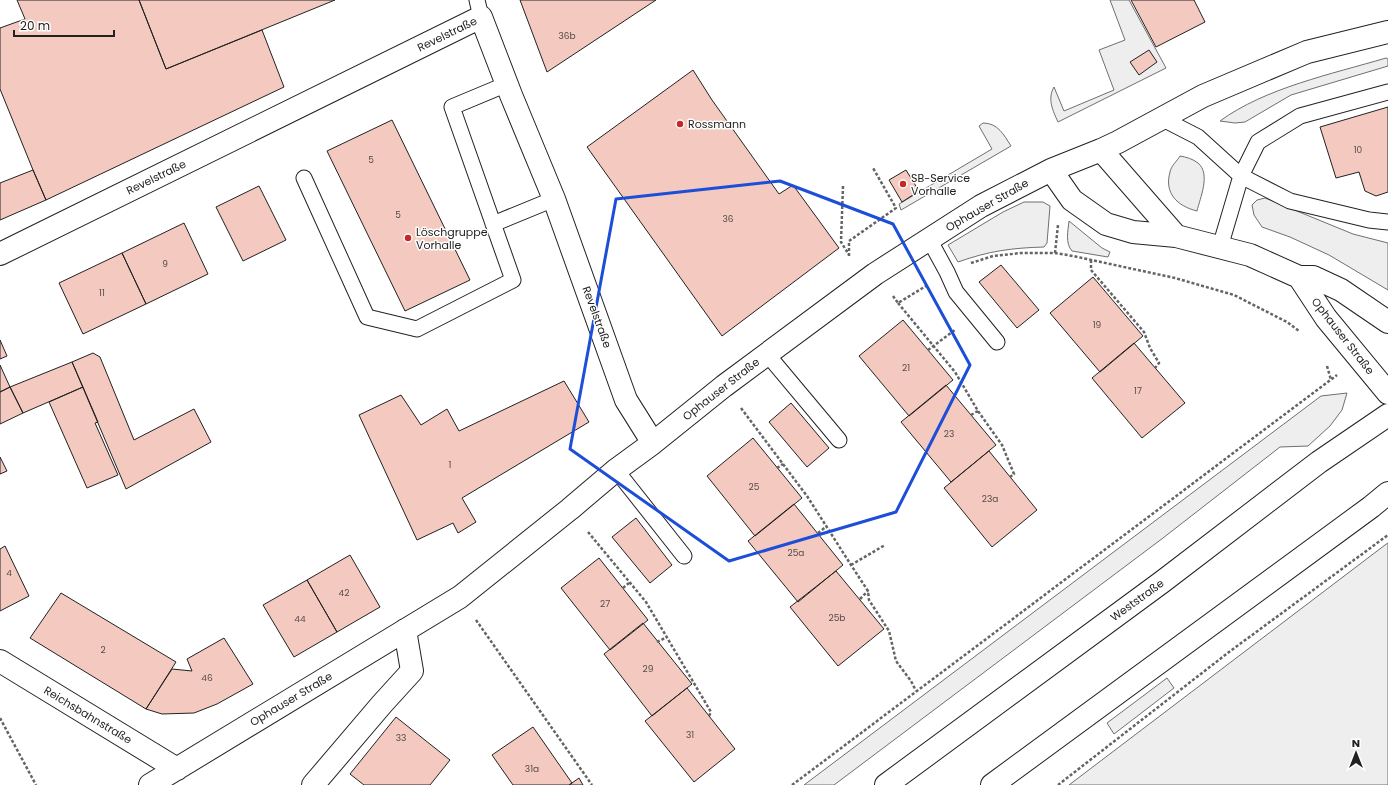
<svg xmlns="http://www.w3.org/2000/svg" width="1388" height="785" viewBox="0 0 1388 785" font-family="Poppins,sans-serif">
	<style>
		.green { fill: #eee; stroke: #6f6f6f }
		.building { fill: #f3c9c0; stroke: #222 }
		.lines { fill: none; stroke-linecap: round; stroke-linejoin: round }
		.lane-casing { stroke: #222; stroke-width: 17 }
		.street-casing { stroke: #222; stroke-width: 24 }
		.primary-casing { stroke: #222; stroke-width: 24 }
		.path { stroke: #646464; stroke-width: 2.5; stroke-dasharray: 3 2; stroke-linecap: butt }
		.lane { stroke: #fff; stroke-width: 15 }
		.street { stroke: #fff; stroke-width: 22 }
		.primary { stroke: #fff; stroke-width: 22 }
		.marked { fill: none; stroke: #1d4ed8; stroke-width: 3; stroke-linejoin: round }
		.poi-dot { fill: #c62828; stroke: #fff; stroke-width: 1.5 }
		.labels { text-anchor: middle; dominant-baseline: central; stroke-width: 3; stroke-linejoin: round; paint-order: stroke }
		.number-label { font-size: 9px; fill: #564c4a }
		.street-label { font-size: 11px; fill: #222; stroke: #fff }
		.poi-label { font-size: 11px; fill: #222; stroke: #fff; text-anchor: start }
	</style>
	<rect width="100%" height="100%" fill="#fff"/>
	<path class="green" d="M1110,0H1129L1166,68L1058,122C1053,111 1047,99 1054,87L1064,111L1114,90L1099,50L1125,40Z
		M1386,58L1388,59V66L1291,95L1245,122L1235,123L1220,121C1265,88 1332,74 1386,58Z
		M983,123C998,123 1004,135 1011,146L901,210L899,204L992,149L979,126Z
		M1180,156C1186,157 1193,159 1198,163C1211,174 1200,198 1197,211C1177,206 1164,193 1170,172C1171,166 1177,161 1180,156Z
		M1265,198L1353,234L1388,243V290L1329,255L1290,237L1262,227L1254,215L1252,205L1257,200Z
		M1024,202H1043L1050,206L1047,243L1044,247C1011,248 989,251 958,262L948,245L1003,212Z
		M1069,221L1102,248L1110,252L1108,257L1072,251C1065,243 1068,231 1069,221Z
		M1347,393L1342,410L1330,426L1308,446L1280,447L1163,538L834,785H804L1321,396Z
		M1388,543V785H1069L1385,545Z
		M1167,678L1174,688L1114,734L1107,723Z"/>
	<path class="building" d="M17,0H139L166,69L262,30L284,87L46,200L33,170L0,89V28L25,19Z
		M139,0H335L166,69Z
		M520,0H656L547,72Z
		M1131,0H1194L1205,22L1156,47Z
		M1149,50L1157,62L1139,75L1130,62Z
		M693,70L712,100L779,194L793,185L839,248L722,336L587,147Z
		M1388,107V192L1376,196L1365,191L1359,172L1336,178L1320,127Z
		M392,120L470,280L405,311L327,151Z
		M33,170L46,200L0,220V183Z
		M906,170L919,191L902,202L889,180Z
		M259,186L286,240L243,261L216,207Z
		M184,223L208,274L146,304L122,253Z
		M122,253L146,304L83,334L59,283Z
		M1001,265L1039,310L1017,328L979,282Z
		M1093,277L1143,336L1100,372L1050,313Z
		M903,320L953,380L909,416L859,356Z
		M0,340L7,356L0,359Z
		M1134,343L1185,403L1142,438L1092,378Z
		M93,353L100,357L134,440L194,409L211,442L126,489L72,362Z
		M72,362L83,387L23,413L10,387Z
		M0,365L10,387L0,392Z
		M564,381L589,422L462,498L476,522L458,533L453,523L417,540L359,415L401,395L421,425L447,409L459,431Z
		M946,385L996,445L951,482L901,422Z
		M10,387L23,413L0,424V392Z
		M83,387L98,422L95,423L118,475L87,488L49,402Z
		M791,403L829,448L807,467L769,422Z
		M753,438L802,498L755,536L707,476Z
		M989,451L1037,510L992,547L944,488Z
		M0,457L7,471L0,474Z
		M794,504L843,565L798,602L748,541Z
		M636,518L672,565L650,583L612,537Z
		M5,546L29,596L0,611V549Z
		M350,555L380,607L337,632L307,580Z
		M599,558L648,620L610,650L561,588Z
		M836,571L884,629L838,666L790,607Z
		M307,580L337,632L294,657L263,605Z
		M61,593L176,662L146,709L30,638Z
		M643,623L692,684L652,716L604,654Z
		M224,638L253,684L217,704L194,713L162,714L146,709L172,669L192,671L187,659Z
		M687,688L735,749L694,782L645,721Z
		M396,717L450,760L430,785H364L350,774Z
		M533,727L572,783L569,785H513L492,755Z
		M579,778L583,785H569L572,783Z"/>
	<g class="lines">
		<defs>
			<path id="lane" d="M477,0L481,17
				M1161,118L1198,137L1241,176L1290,201L1369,220L1388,222
				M304,178L367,317L417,329L513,280L452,107L507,84
				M493,224L554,199
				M929,239L947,272L956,292L997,342
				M1220,247L1241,176L1258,142L1300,116L1388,92
				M767,354L839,440
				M616,470L684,556"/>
			<path id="street" d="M1101,150L1176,236
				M1051,170L1072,200L1106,224L1133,232L1176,236L1250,255L1299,277H1313L1341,290L1388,322
				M0,254L481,17L511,95L554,199L626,400L653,443
				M1299,277L1326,318L1388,393
				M0,661L177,769
				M150,785L460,597L570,509L616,470L653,443L724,386L875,274L981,206L1051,170L1101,150L1118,142L1203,96L1307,52L1388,32
				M313,785L382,704L412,671L405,630"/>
			<path id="primary" d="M886,785L1162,582L1319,462L1388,415
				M992,785L1371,507L1388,493"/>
		</defs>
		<use href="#lane" class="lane-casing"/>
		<use href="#street" class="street-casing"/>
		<use href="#primary" class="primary-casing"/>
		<path class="path" d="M843,186L841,242L849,255
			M1055,253L1058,225
			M849,256V241L896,208L873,168
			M1091,260V270L1144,332L1150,348L1159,363L1155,368
			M971,263L993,256L1021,253H1055L1073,256L1175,278L1234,295L1287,322L1299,331
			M893,296L898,303L926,286
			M898,303L955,372L978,411L1002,445L1014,474L1010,477
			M928,350L955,330
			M1327,366L1331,380
			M741,408L807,496L851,565L868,591L869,600L889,631L896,661L911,681L916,691
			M971,415L978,411
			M777,468L783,464
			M588,532L646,602L711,712L709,716
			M818,533L827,526
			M851,565L885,545
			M623,588L629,583
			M860,599L868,591
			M476,620L592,785
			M657,642L667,637
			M0,718L36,785
			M792,785L1337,375
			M1058,785L1229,652L1388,535"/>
		<use href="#lane" class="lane"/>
		<use href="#street" class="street"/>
		<use href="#primary" class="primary"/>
	</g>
	<path class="marked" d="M780,181L893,224L970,365L896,512L729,561L570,449L616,199Z"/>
	<g class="poi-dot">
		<circle cx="680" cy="124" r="4"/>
		<circle cx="903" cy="184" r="4"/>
		<circle cx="408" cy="238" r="4"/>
	</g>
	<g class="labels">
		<g class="number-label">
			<text x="567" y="36">36b</text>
			<text x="1358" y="150">10</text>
			<text x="371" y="160">5</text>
			<text x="398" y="215">5</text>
			<text x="728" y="219">36</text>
			<text x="165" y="264">9</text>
			<text x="102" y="293">11</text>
			<text x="1097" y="325">19</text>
			<text x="906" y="368">21</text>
			<text x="1138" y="391">17</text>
			<text x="949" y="434">23</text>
			<text x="450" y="465">1</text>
			<text x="754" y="487">25</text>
			<text x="990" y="499">23a</text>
			<text x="796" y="553">25a</text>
			<text x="9" y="573">4</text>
			<text x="344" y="593">42</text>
			<text x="605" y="604">27</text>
			<text x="837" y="618">25b</text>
			<text x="300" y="619">44</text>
			<text x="103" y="650">2</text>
			<text x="648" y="669">29</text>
			<text x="207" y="678">46</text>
			<text x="690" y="735">31</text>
			<text x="401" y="738">33</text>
			<text x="532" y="769">31a</text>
		</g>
		<g class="street-label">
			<text transform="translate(447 34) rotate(-26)">Revelstraße</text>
			<text transform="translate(156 177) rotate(-26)">Revelstraße</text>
			<text transform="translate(987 205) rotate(-30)">Ophauser Straße</text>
			<text transform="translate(597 317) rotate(70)">Revelstraße</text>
			<text transform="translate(1343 336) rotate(52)">Ophauser Straße</text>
			<text transform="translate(721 389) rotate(-38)">Ophauser Straße</text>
			<text transform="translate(1137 600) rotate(-36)">Weststraße</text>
			<text transform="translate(291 699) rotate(-31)">Ophauser Straße</text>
			<text transform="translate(88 715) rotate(31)">Reichsbahnstraße</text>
		</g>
		<g class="poi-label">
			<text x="688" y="124">Rossmann</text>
			<text x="911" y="178">SB-Service<tspan x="911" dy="13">Vorhalle</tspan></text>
			<text x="416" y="232">Löschgruppe<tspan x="416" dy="13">Vorhalle</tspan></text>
		</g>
	</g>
	<g transform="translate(1356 753)" stroke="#ffffff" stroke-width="3" paint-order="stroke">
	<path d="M0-3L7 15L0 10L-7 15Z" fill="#222222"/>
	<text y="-6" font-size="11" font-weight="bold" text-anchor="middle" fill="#222222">N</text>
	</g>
	<path d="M14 30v6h100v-6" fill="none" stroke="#222222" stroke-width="2"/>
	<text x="20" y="30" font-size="12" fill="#222222" stroke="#ffffff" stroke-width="3" paint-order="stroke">20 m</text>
</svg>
